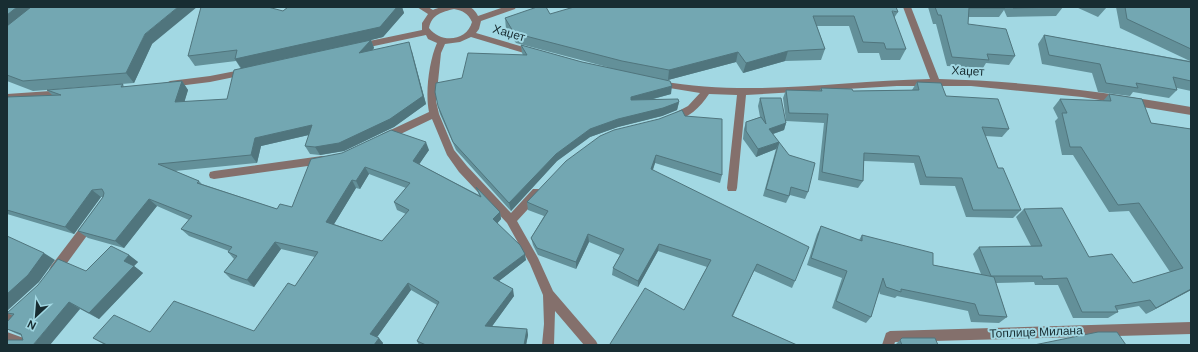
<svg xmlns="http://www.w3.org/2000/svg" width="1198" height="352" viewBox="0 0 1198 352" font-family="'DM Sans',sans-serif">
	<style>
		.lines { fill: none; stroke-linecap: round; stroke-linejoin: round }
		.minor { fill: #84706c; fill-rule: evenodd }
		.wall { fill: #639099; fill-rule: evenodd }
		.shaded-wall { fill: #50757d }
		.building { fill: #73a7b2; stroke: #50757d; fill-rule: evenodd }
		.labels { text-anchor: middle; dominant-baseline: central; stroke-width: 4; stroke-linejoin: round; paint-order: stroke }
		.street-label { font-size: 12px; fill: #182d32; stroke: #a2d8e3 }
	</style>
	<rect width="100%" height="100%" fill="#a2d8e3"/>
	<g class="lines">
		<path class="minor" d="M417,7H428L433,10C440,6 461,5 469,7C473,8 476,12 478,16L504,7H516L515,9L481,21L479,29L476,33L537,51L538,53L537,55L534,56L471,37L460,42L445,44L441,53L436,101L439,114L454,150L467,166L511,213L533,189H541L542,192L541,195L517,221L538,258L553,291L596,341L598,345H584L555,311L554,345H542L544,324L543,295L530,264L507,223L459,172L447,155L432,119L388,140H382L380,137L382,134L429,112C425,93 429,61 437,43L428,39L426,35L360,49L356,46L360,43L422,30V23L428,14ZM454,9C463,11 468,13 472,22C467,41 441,44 429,28C432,14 442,12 454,9Z
			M903,7H911L939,79C1024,81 1107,92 1191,107V115L1082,97L971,86H897L746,95L737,188L736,191H728L727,188L737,95L709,94C700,108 688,118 672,123L667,119L669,116L688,106L700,93L657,86L655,84L660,81C751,97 839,81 930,79Z
			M246,69L249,70L250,72L249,74L210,82L170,87L165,84L170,81L210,76Z
			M65,90L70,93L65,96L7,100V94Z
			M322,156L325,157L327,160L325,163L322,164L214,179L210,178L209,175L210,172L214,171Z
			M90,218L94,220L95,223L94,226L59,274L55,275L51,274L49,270L51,266L86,220Z
			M22,302L26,303L28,307L26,311L7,325V313Z
			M1191,322V334L895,342L894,345H882L886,333L890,331Z
			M7,332L32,341L34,345L7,344Z"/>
	</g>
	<path class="wall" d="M7,7L152,44L134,83L33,91L7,81Z
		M288,7H402L404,13L383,37L371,40L374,48L372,50L412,51L426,104L394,127L344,151L320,155L310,154L305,146L309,135L261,146L257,163L175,171L199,181L202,184L277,209L292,207L311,159L429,150L419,164L479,195L476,187L500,212L501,219L497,223L526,260L499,281L514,296L492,326L527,329L528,335L526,345H419L417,341L437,305L411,290L377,337L383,343L382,345H105L93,338L150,332L254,331L295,286L315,257L281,249L254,287L231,279L224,272L234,259L228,252L229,251L189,236L181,229L189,220L157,206L124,248L88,238L78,231L103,197H101L74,234L7,214V97L52,95L47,90L123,84L124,87L182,81L188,90L184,102L227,99L241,69L236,61L195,66L188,56L283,11ZM369,174L406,188L394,202L397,210L406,214L382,241L334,224L356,188L360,189Z
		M928,7H1063L1056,16L1007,17L1004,10L999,17H968V24L1015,56L1009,65L986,63L983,68L947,66L936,24H933Z
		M1076,7H1107L1098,17Z
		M1116,7H1191V91L1177,88V90L1169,98L1133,92L1130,96L1098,92L1092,73L1042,64L1038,44L1044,35L1190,61L1120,28Z
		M898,12L894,18L906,49L900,60H881L879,53H858L849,26H817L825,49L821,60L785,61L743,73L736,62L668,80L671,94L650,100L679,102L677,110L662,116L618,127L590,137L557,161L511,211L456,150L440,114L438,106L462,78L523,55L522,53L521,45L582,62L611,68L516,43L506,29L505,18L550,14Z
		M917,82L946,96L1009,129L1002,137L985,136L998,168L1021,210L1013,218L966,217L955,186L920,185L914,163L864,161L863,181L858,188L818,180L824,123L786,121L783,98L786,90L819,91L821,88L853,91L912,90Z
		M1109,94L1151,123L1191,129V290L1146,314L1139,306L1117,310L1118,312L1108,318H1073L1058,285H1035L1034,282L996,283L1007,317L999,323L971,322L968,311L897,296L895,298L880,294L879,291L871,317L866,323L832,308L842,278L807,265L817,234L821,226L859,240L862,235L933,265L981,274L973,254L979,247L1031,246L1016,217L1024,209L1089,257L1133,283L1170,272L1129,211L1109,212L1073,155H1062L1055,121L1058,118L1053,108L1060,99L1103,101Z
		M760,98L786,123L784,130L773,134L808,192L805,199L790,195L786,203L763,196L776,149L756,157L743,139L744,129L746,122L760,117L758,106Z
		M685,116L722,175L720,183L655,163L653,170L795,281L792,288L754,271L733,316L797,345H610V344L684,310L707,267L658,251L638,287L612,275L613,268L620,255L589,242L576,269L538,255L533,245L531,238L544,216L528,210L527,202Z
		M129,255L138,262L134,266L143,273L99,319L80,309L23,340L22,336L15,333L7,329V322L13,316L7,313L86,271Z
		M902,338L938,345H895Z"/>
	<path class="shaded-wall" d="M17,7H40L7,32V15Z
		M178,7H197L152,44L134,83L126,73L145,34Z
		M397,7H402L404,13L383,37L371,40L374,48L363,62L242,69L235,59Z
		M409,42L426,104L394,127L344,151L320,155L315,147Z
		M788,51L785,61L743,73L746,63Z
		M738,52L736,62L668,80L669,70Z
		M182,81L188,90L182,110L175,102Z
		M672,86L671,94L630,105L631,97Z
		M679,102L677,110L662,116L618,127L590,137L557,161L511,211L509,203L556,154L590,129L618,119Z
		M786,123L784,130L767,136L769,129Z
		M312,125L317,133L261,146L257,163L251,155L255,138Z
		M426,142L429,150L416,169L413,161Z
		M779,142L776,149L756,157L758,149Z
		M656,155L655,163L650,177L651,169Z
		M365,167L369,174L360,189L356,181Z
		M352,180L356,188L331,229L326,222Z
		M92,190L101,197L74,234L65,227Z
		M149,199L157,206L124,248L115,241Z
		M500,212L501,219L495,226L493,219Z
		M588,234L589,242L576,269V262Z
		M275,242L281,249L254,287L247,280Z
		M659,244L658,251L638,287V281Z
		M44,253L55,260L39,282L7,311V294Z
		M525,254L526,260L495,284L493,278Z
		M129,255L138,262L134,266L143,273L99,319L89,313L124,261Z
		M408,283L411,290L375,340L370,334Z
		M513,289L514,296L488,332L485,326Z
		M1191,289V290L1146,314L1156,308Z
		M69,302L80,309L50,345H33Z
		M527,329L528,335L526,345H524Z
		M379,338L383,343L382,345H374Z"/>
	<path class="building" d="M7,7H17L7,15Z
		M31,7H178L145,34L126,73L23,81L7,75V26Z
		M201,7H268L283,11L288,7H397L380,27L235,59L237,50L188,56Z
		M537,7H546L550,14L574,7H896L898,12L892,11L906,49H886L884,43L863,42L854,16H813L825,49L788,51L746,63L738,52L669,70L622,61L514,33L505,18Z
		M935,7H1005V8H969L968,24L1006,29L1015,56L987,54L989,60L952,57L941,15H938Z
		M1013,7H1063L1013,8Z
		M1125,7H1191V49L1127,19Z
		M1044,35L1191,62V81L1173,77L1177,90L1136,83L1138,88L1106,83L1100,64L1049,55Z
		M371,40L359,53L409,42L423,96L390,119L339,143L315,147L305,146L312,125L255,138L251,155L158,164L199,181L197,183L277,209L280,204L292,207L311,159L342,153L391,130L426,142L413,161L481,197L476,187L500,212L493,219L520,245L525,254L493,278L513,289L485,326L527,329L524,345H426L417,341L439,302L408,283L370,334L379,338L374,345H107L93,338L114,315L150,332L174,301L254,331L288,283L295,286L318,252L275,242L247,280L224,272L237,256L228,252L232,247L181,229L192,216L149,199L115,241L78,231L103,197L104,193L102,189L92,190L65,227L7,210V97L61,95L47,90L123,84L121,87L182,81L175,102L227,99L234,70ZM365,167L410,183L394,202L409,210L382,241L326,222L352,180L356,181Z
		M521,45L582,62L670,81L672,86L631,97V100L678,99L679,102L663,108L618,119L590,129L556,154L509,203L453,142L438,106L435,92L436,83L462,78L468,53L527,55Z
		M917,82L941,83L946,96L998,99L1009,129L982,127L998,168H1003L1021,210H973L962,178L926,177L919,156L864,153L863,181L822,172L828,114L789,113L786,90L822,91L821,88L852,89L853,91L919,90Z
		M1109,94L1142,99L1151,123L1191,129V289L1156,308L1150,300L1115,306L1118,312H1082L1067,278L1043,279L1042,276H991L979,247L1042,246L1024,209L1062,208L1089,257L1112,254L1133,283L1183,268L1139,203L1118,205L1081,147H1070L1062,113H1067L1060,99L1111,101Z
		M760,98H781L786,123L769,129L789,155L815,163L808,192L791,187L789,196L766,189L779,142L758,149L746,131V122L761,117L766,124Z
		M682,110L685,116L722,119V175L656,155L651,169L809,247L795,281L757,264L732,316L797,345H612L610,344L645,288L684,310L711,260L659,244L638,281L613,268L624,249L588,234L576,262L537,248L531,238L548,211L527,202L566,161L600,136L614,130L659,119Z
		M821,226L862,241V235L933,253V265L994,277L1007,317L979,315L975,304L901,289V292L886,287L883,278L871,317L836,301L847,271L811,258Z
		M7,236L44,253L28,275L7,294Z
		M111,246L129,255L124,261L134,266L89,313L69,302L33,345H7V340H23L21,334L7,329V322L14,314L7,313L38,285L58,259L86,271Z
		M1098,332H1117L1126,345H1034Z
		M902,338H935L938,345H902L900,340Z"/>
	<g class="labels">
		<g class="street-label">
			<text transform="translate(509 33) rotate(16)">Хаџет</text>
			<text transform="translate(968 71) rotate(3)">Хаџет</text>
			<text transform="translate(1036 332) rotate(-2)">Топлице Милана</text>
		</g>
	</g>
	<rect width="1198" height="352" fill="none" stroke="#182d32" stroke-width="16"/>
	<g transform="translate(36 316) rotate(206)" stroke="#a2d8e3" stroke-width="3" paint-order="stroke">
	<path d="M0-3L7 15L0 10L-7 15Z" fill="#182d32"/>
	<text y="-6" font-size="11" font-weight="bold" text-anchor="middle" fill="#182d32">N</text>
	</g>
</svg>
